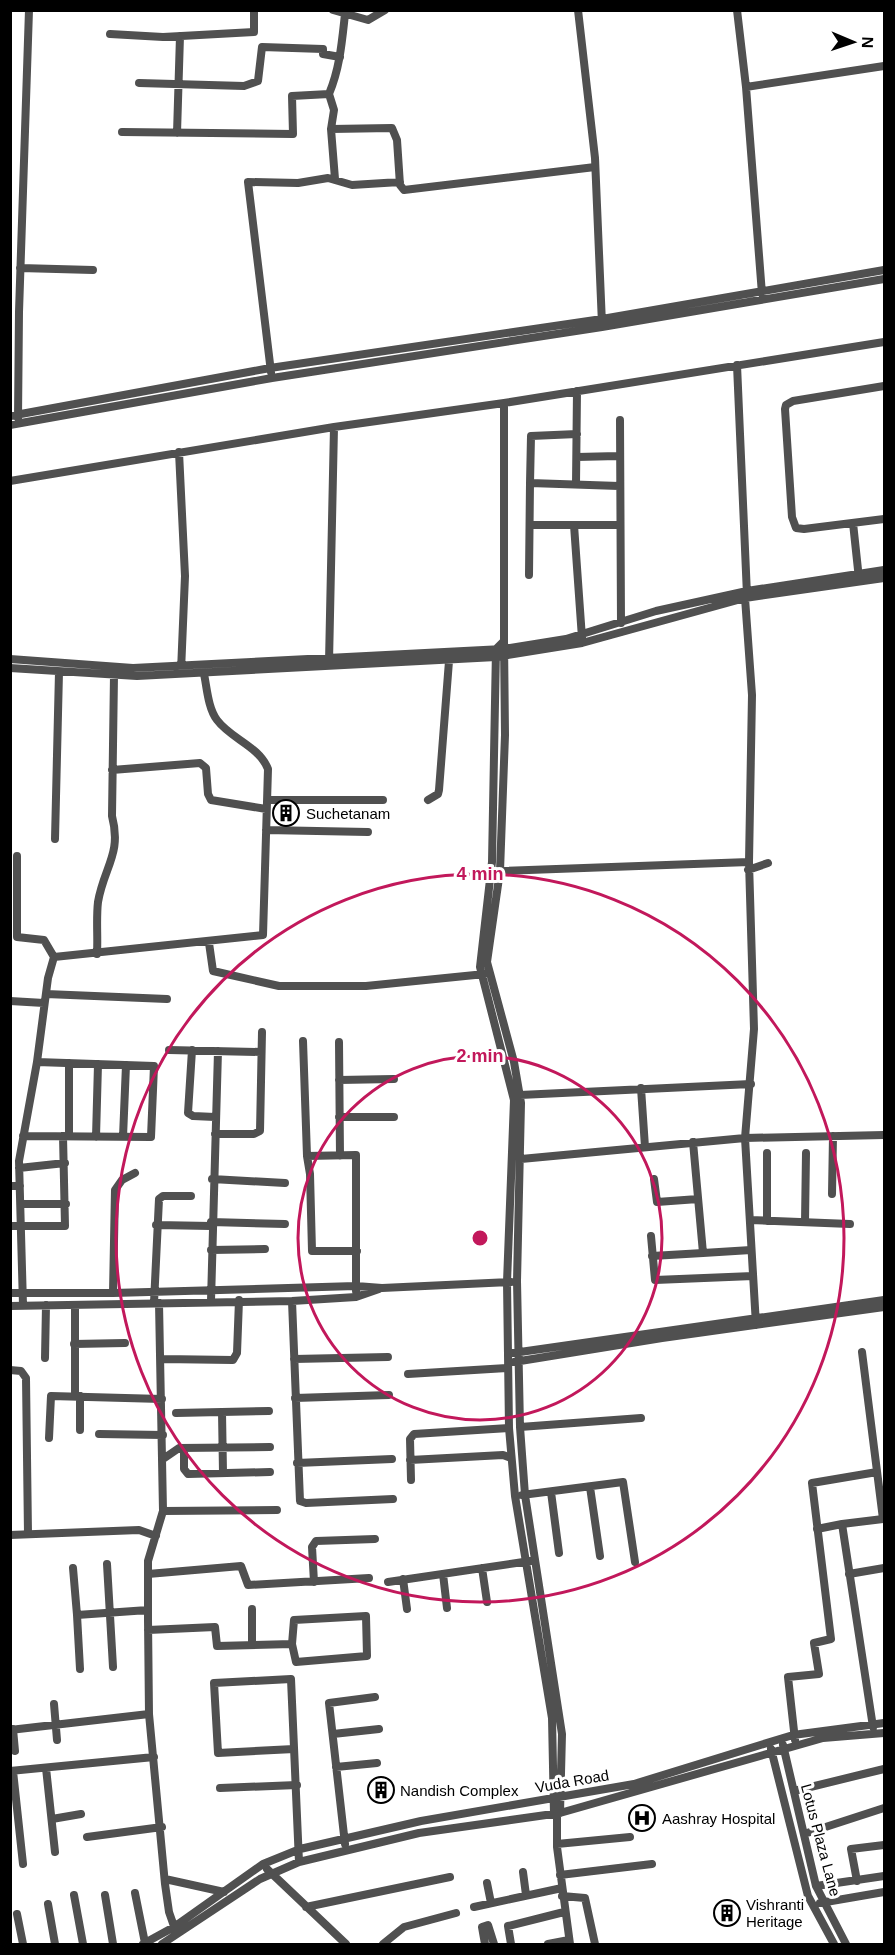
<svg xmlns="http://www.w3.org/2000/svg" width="895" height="1955" viewBox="0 0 895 1955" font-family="Arial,sans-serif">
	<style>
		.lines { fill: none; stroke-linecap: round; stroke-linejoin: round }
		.minor { stroke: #505050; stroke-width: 8 }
		.ring { fill: none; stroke: #c2185b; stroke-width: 3 }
		.labels { text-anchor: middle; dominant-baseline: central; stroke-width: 6; stroke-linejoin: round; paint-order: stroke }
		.poi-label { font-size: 15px; fill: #000; stroke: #fff; text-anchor: start }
		.street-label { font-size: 15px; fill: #000; stroke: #fff }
		.centre { fill: #c2185b; stroke: #fff; stroke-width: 3 }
		.ring-label { font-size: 18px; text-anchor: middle; font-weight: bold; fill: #c2185b; stroke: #fff; stroke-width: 6; stroke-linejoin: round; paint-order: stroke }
	</style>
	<rect width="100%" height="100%" fill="#fff"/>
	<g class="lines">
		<path class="minor" d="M333,10L368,20L385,10
			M578,10L595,158L602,324
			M737,10L746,87L762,294
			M110,34L163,37L254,32V10
			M139,83L244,86L258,81L262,47L323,49V54L340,57
			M746,87L884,66
			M329,94L334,110L331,129L392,128L397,140L400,185L404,190L595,167
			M331,129L335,179
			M122,132L293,134L292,96L329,94C340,68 342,41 345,14
			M177,133L180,36
			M20,268L93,270
			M737,365L747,595
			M271,372L248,182L298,183L328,178L352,185L400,182
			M884,386L793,401L786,405L785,409L792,517L796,528L804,529L884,519
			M504,403V641
			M10,416L270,368L602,319L884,270
			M18,418L19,312L29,10
			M620,420L621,623
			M10,425L272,378L602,327L884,279
			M179,452L185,576L181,671
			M577,457L618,456
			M10,481L334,427L504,403L884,342
			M530,483L531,436L577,434
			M576,484L577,391
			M853,523L859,579
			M530,525H620
			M574,525L582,638
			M529,575L530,483L619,486
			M745,598L752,695L749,862
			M10,659L133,668L503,649L566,639L656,611L747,591L884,570
			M329,662L334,427
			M10,668L137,676L496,657L582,643L745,598L884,578
			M112,770L200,763L206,768L208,794L211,800L266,809
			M268,800H383
			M428,800L438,794L439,790L449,661
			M266,830L368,832
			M55,839L59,672
			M17,856V937L44,940L54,957
			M748,870L768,863
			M500,871L749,862L754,1029L745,1138L756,1325
			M209,943L213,971L279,986H366L485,974
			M97,954C98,937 96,919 98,902C104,867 122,854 112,816L114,675
			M46,994L167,999
			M10,1001L44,1003
			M303,1041L307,1156
			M339,1042L340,1156
			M169,1050L261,1052
			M192,1050L188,1113L193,1116L215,1117
			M69,1063V1136
			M339,1080L394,1079
			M641,1088L645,1147
			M520,1095L751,1084
			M339,1117H394
			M215,1134H254L260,1131L262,1032
			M23,1136L151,1137L154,1066L37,1062
			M96,1137L98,1064
			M123,1137L126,1065
			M767,1153V1221
			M521,1159L745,1138L884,1135
			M19,1168L65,1163
			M212,1179L285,1183
			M654,1179L657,1202L698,1199
			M10,1186H20
			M832,1194L833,1136
			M21,1204H66
			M750,1220L850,1224
			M211,1222L285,1224
			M805,1222L806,1153
			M156,1225L211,1226
			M10,1226H65L63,1136
			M651,1236L655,1280L753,1276
			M211,1250L265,1249
			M703,1253L751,1250
			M652,1256L703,1253L693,1142
			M356,1291V1155L307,1156L310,1174L312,1251H357
			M10,1293H113L356,1286L382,1288L511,1282
			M113,1293L115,1190L122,1180L135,1173
			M211,1301L218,1051
			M292,1301L300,1501L306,1503L393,1499
			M154,1303L159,1199L163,1196H191
			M159,1303L163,1511L148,1561V1620L149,1714L165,1884L169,1912L176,1932
			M23,1305L19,1161L37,1062L48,978L54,957L263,935L268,769C259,746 231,739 217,720C208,708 207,688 204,674
			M10,1306L292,1301L356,1297L379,1289
			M75,1306V1396
			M74,1344L125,1343
			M862,1352L883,1519L842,1524L873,1727
			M513,1353L884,1300
			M45,1358L46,1305
			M162,1359L233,1360L237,1353L239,1300
			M294,1359L388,1357
			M514,1362L662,1338L884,1307
			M10,1370L21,1371L26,1378L28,1534
			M408,1374L507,1368
			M295,1398L389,1395
			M222,1412L223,1473
			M176,1413L269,1411
			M520,1427L641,1418
			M80,1430V1396
			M99,1434L163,1435
			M49,1438L51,1396L162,1399
			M184,1448V1469L188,1474L270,1472
			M163,1459L179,1448L270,1447
			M410,1460L503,1455L511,1458
			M297,1463L392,1459
			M411,1480L410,1439L414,1434L509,1428
			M590,1487L600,1556
			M551,1492L559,1553
			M522,1495L623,1482L635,1562
			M163,1511L277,1510
			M817,1529L842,1524
			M10,1535L139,1530L156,1536
			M107,1564L113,1667
			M73,1568L77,1615L148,1610
			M482,1568L487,1602
			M148,1574L241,1566L248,1585L369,1578
			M443,1574L447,1608
			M849,1574L884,1568
			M403,1579L407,1609
			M314,1582L312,1547L316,1541L375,1539
			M388,1582L530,1561
			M252,1609V1645
			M77,1615L80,1669
			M148,1630L215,1627L217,1646L292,1644L296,1662L367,1656L366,1616L294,1620L292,1644
			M54,1704L57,1740
			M13,1729L15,1751
			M10,1730L149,1714
			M333,1734L379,1729
			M795,1740L788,1677L819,1674L814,1643L831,1639L812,1483L877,1472
			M783,1745L816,1886L846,1944
			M294,1749L218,1753L214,1683L291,1679L299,1862
			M771,1749L808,1896L834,1944
			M336,1767L377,1763
			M46,1768L55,1852
			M10,1771L154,1757
			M13,1771L23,1864
			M220,1788L297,1785
			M794,1791L884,1769
			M557,1813V1847L570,1944
			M554,1814L552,1718L515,1496L509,1428L507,1282L514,1100L480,967L492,862L496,649L504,641L505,735L500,871L487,962L514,1062L521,1103L517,1281L520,1427L525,1495L562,1734L560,1813
			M52,1819L81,1814
			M804,1834L884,1808
			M87,1837L162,1827
			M345,1844L329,1703L375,1697
			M557,1844L630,1837
			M267,1869L346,1944
			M523,1872L526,1895
			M560,1875L652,1864
			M165,1879L224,1892
			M857,1881L851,1849L884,1845
			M487,1883L491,1903
			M816,1886L884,1876
			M135,1893L145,1943
			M74,1895L83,1944
			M105,1895L113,1944
			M562,1896L585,1898L595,1944
			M820,1903L884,1892
			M48,1904L55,1944
			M306,1907L450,1877
			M474,1907L562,1888
			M17,1914L23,1944
			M143,1944L174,1927L263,1864L300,1849L421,1821L634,1784L793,1735L884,1723
			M162,1944L260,1879L299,1862L419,1833L560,1813L823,1738L884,1733
			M383,1944L404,1927L456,1913
			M485,1944L482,1927L488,1925L494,1944
			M511,1944L508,1926L564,1912
			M548,1944L569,1940"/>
	</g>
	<g class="ring">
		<circle cx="480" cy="1238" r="182"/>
		<circle cx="480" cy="1238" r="364"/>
	</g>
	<defs>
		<symbol id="building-ring" viewBox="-11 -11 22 22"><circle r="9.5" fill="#fff" stroke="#000" stroke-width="1.5"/><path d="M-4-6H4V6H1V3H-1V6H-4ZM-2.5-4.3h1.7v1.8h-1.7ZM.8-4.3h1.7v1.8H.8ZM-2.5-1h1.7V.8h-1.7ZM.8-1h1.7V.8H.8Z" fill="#000"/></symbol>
		<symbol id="hospital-ring" viewBox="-11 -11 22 22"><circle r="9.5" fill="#fff" stroke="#000" stroke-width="1.5"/><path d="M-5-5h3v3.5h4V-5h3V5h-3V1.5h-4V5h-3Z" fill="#000"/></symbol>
	</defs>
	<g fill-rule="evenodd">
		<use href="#building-ring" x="271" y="798" width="30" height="30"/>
		<use href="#building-ring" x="366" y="1775" width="30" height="30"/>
		<use href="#hospital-ring" x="627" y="1803" width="30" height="30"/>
		<use href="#building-ring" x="712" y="1898" width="30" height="30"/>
	</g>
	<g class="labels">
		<g class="poi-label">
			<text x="306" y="813">Suchetanam</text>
			<text x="400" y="1790">Nandish Complex</text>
			<text x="662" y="1818">Aashray Hospital</text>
			<text x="746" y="1904">Vishranti<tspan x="746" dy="17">Heritage</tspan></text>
		</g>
		<g class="street-label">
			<text transform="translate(572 1781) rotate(-10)">Vuda Road</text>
			<text transform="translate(821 1840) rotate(75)">Lotus Plaza Lane</text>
		</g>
	</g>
	<circle cx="480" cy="1238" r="9" class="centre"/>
	<g class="ring-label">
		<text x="480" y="880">4 min</text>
		<text x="480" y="1062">2 min</text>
	</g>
	<rect width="895" height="1955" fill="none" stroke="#000000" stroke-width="24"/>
	<g transform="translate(853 42) rotate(92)" stroke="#ffffff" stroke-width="4.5" paint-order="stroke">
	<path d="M0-4.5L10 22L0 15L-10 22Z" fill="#000000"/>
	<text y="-9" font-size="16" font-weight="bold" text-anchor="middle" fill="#000000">N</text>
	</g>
</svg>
